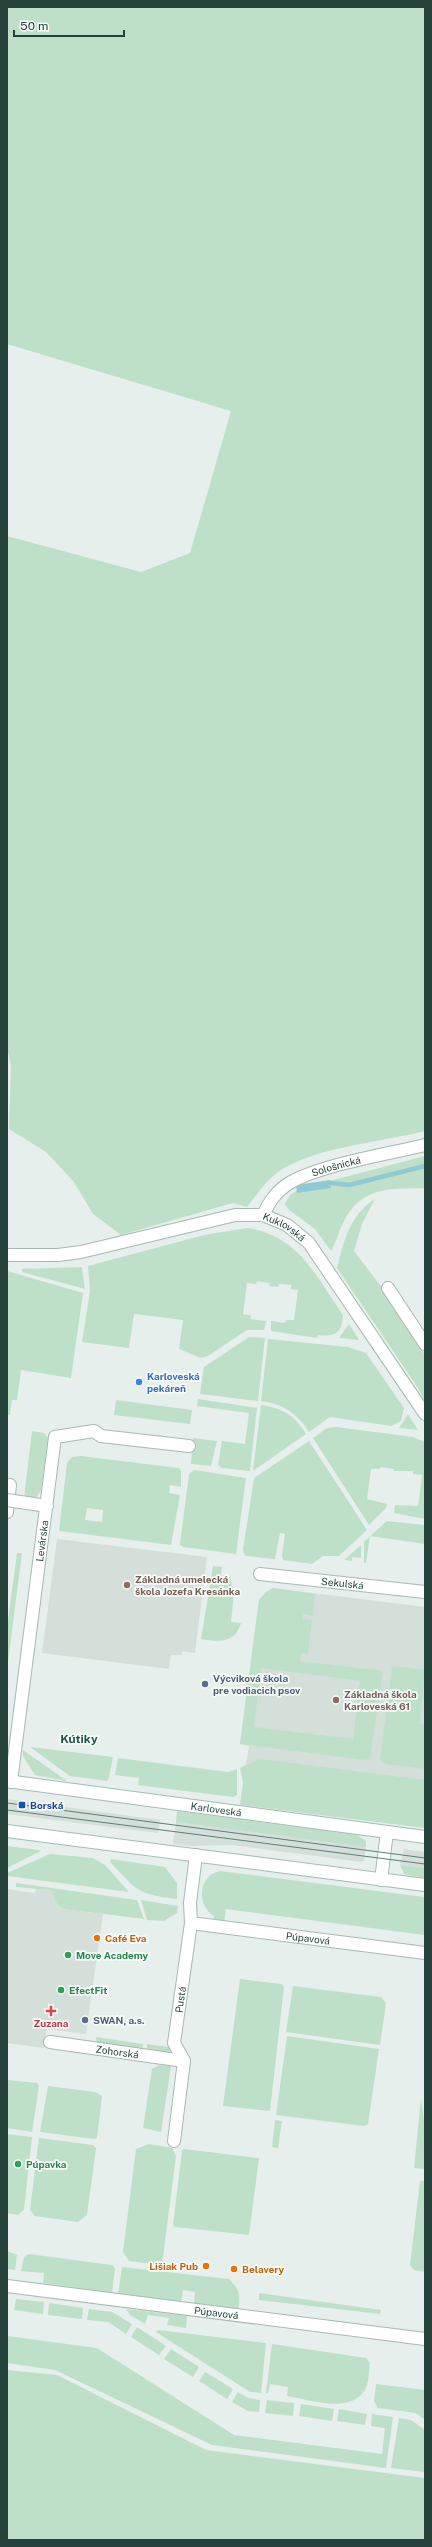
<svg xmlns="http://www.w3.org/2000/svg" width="432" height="2547" viewBox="0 0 432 2547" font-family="'Public Sans',sans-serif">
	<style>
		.built { fill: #d4dfda }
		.green { fill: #bfe0c8; fill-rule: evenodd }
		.water { fill: #8ec9d4 }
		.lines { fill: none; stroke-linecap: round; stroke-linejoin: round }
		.stream { stroke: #8ec9d4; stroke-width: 4.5 }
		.street-casing { stroke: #a8b8b2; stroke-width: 14 }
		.secondary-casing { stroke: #a4bbb3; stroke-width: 14 }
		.street { stroke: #fff; stroke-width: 12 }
		.secondary { stroke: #fff; stroke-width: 12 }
		.tram { stroke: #5f7d75; stroke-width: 1 }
		.street-bridge-casing { stroke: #a8b8b2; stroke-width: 14; stroke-linecap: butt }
		.street-bridge { stroke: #fff; stroke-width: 12 }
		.shop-dot { fill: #3f7fe0; stroke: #f7fbf9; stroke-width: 1.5 }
		.education-dot { fill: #8d6e63; stroke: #f7fbf9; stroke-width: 1.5 }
		.service-dot { fill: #5c6f8a; stroke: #f7fbf9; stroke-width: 1.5 }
		.transit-dot { fill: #1a4fb4; stroke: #f7fbf9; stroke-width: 1.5 }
		.food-dot { fill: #e8710a; stroke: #f7fbf9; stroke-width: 1.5 }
		.leisure-dot { fill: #2e9e5b; stroke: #f7fbf9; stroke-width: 1.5 }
		.health-dot { fill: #e0444e; stroke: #f7fbf9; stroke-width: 1.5 }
		.labels { text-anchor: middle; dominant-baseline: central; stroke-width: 3.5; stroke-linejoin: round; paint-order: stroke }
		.street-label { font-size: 10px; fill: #24423a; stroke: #f7fbf9 }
		.shop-label { font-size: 10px; font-weight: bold; fill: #366cbe; stroke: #f7fbf9; text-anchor: start }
		.education-label { font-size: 10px; font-weight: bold; fill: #785e54; stroke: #f7fbf9; text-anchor: start }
		.service-label { font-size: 10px; font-weight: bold; fill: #4e5e75; stroke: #f7fbf9; text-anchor: start }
		.transit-label { font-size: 10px; font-weight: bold; fill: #164399; stroke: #f7fbf9; text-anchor: start }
		.food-label { font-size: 10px; font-weight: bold; fill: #c56008; stroke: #f7fbf9; text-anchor: start }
		.leisure-label { font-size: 10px; font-weight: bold; fill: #27864d; stroke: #f7fbf9; text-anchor: start }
		.health-label { font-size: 10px; font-weight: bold; fill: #be3a42; stroke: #f7fbf9 }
		.quarter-label { font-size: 12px; font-weight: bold; fill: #1f5548; stroke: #f7fbf9 }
	</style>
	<rect width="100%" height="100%" fill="#e6efeb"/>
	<path class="built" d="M57,1539L207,1557L195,1653L182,1651V1655H171L169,1669L42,1653Z
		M273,1588L425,1607V1804L243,1782L249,1746L240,1744L259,1600L266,1592Z
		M7,1799L160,1820L158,1833L7,1814Z
		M176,1822L364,1846L366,1848L364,1861L361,1862L232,1845L192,1846L173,1844Z
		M404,1849L425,1852V1868L400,1865Z
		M36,1888L51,1890L57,1904L63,1909L103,1914L86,2034L47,2029L44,2048L7,2043V1889L35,1893Z"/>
	<path class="green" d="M7,7H425V1131C383,1142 305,1148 273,1176C263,1185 255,1197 247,1207L233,1203L121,1235L93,1214L74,1182L46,1152L9,1129L11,1065L7,1048V536L141,572L190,553L231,411L7,344Z
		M425,1156V1188C389,1189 361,1186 343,1223C338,1232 337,1242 331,1251L315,1229L289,1210L285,1204L290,1195L299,1189Z
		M375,1199L362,1224L354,1251L380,1285L425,1355V1402L418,1388L337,1268C344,1240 350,1215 375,1199Z
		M247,1228C299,1236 315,1275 343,1315C342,1334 335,1337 318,1335L317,1338L271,1331V1321L285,1323L286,1320H294L298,1290L291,1289V1285L279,1284L278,1287L269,1286L270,1283L257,1281L256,1284L247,1283L243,1314L251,1315L250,1319L266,1321L264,1330H247L208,1356L201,1358L179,1349L183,1320L134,1314L129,1348L82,1342L90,1291L88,1266L204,1235Z
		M82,1267L85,1289L22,1272V1269Z
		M7,1271L83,1293L71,1378L21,1370L17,1400H12L10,1415L7,1414Z
		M349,1324L359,1340L339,1338Z
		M249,1337L265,1338L258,1401L200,1394L204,1367Z
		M268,1339L348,1347L366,1353L404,1408L401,1421L391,1426L330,1417L309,1432C297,1413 283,1404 261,1401Z
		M198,1399L257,1408L250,1471L222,1468L218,1465L222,1441L245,1444L249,1413L197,1406Z
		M116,1400L192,1410L190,1424L114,1415Z
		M261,1405C282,1408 295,1415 306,1434L253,1471Z
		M408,1414L418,1430L399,1428Z
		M336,1427L413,1437L425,1442V1519L394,1513L395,1505L418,1506L422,1475L413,1474V1471H394V1469L380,1467V1469H371L367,1499L387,1504L386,1508L369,1525L313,1438L327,1428Z
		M32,1431L44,1433L48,1438L41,1491L36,1497L24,1498Z
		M193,1438L217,1441L211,1466L191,1464Z
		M309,1441L367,1530L339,1556H323L312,1564L283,1560L282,1555L285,1534L280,1533L275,1559L245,1556L243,1550L254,1478Z
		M81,1456L179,1468L181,1471V1487L170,1485L169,1493L180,1495L171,1545L59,1531L67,1463L72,1457ZM87,1508L103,1510L102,1522L85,1520Z
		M194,1470L246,1478L236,1554L183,1547L180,1544L189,1474Z
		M387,1521L425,1525V1544L370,1536L366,1563H364V1542Z
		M361,1545V1558L352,1557V1561L344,1560Z
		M17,1553H22L7,1670V1628Z
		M213,1566L222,1567L221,1575L230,1577L234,1593L231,1622L241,1623C235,1644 218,1642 201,1639Z
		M273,1588L315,1594L313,1616L303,1614V1619L312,1620L308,1654L301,1653L300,1661L383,1671L370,1759L365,1760L240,1744L259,1600L266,1592ZM261,1668L360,1681L353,1739L254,1727Z
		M392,1666L425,1670L420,1723L425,1724V1769L385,1764L380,1760Z
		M30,1747L113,1757L109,1778L107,1781L70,1776Z
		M23,1750L67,1781L35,1775L23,1756Z
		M118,1758L228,1772L237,1769V1795L233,1797L138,1785L139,1778L115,1775Z
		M260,1759L425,1780V1828L240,1805L243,1782L240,1768Z
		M177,1811L357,1835L366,1841V1847L176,1822Z
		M7,1846L39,1850L41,1851L7,1868Z
		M50,1854L93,1858L105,1865L129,1892L7,1876V1873Z
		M111,1859L165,1867L177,1883V1899C136,1894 138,1891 110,1862Z
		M400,1865L425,1868V1878L404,1874Z
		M220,1871L424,1897L425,1893V1935L226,1909L224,1924L213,1920L214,1916C196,1906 198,1875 220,1871Z
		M16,1883L137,1900L144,1919L63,1909L57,1904L51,1890L16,1887Z
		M141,1900L178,1906L177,1913L164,1921L147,1920Z
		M240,1979L282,1984L284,1987L270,2111L223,2106Z
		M293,1986L381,1997L386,2003L380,2045L286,2032Z
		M287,2036L379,2049L368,2124L364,2126L276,2115Z
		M96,2037L143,2044V2047L141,2050L97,2043Z
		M147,2044L168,2047L172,2050L167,2053L147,2051Z
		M159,2065L171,2066L161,2132L143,2128L152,2069Z
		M7,2080L37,2083L39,2086L32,2132L7,2128Z
		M48,2086L95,2092L102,2096L97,2138L94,2139L40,2132Z
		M421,2098L425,2127V2169L414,2168Z
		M275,2120L282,2121L278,2148L272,2147Z
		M7,2134L32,2137L24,2210L18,2215L7,2213Z
		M39,2138L93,2145L96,2148L87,2215L78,2222L35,2216L30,2210Z
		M149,2144L172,2148L176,2156L162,2265L129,2261L123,2252L136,2149Z
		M184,2149L259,2158L249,2235L175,2227L173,2225L182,2151Z
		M420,2181H425V2272L414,2270L410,2265Z
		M7,2251L17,2255L15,2270L7,2269Z
		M29,2254L112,2265L115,2268L112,2293L43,2283L44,2273L21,2271L24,2257Z
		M122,2267L229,2279C240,2290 241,2295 238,2310L194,2304L195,2292L183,2290L181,2302L118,2294Z
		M259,2293L381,2310L380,2314L259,2300Z
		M16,2299L44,2302L43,2314L14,2310Z
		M49,2303L83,2308L82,2319L48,2315Z
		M89,2309L112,2312L132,2324L126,2334L108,2322L87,2320Z
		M126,2309L187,2316L186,2328L167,2325L169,2318L148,2315L145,2324L130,2315Z
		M137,2327L166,2346L159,2355L131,2337Z
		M158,2330L266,2343L261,2393L250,2392L156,2332Z
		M7,2336L97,2348L234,2435L382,2454L385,2428L371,2426L372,2414L393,2417L386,2468L212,2445L55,2370L7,2363Z
		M272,2344L366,2358L370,2363C369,2370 369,2379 367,2385C356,2416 310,2400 287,2396L288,2387L270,2384L268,2393H266Z
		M171,2349L199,2367L193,2377L164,2359Z
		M7,2370L57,2375L206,2450L425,2478V2540H7Z
		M205,2372L233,2389L227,2399L199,2381Z
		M376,2384L425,2390V2420L416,2413L378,2408L374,2401Z
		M238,2392L248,2398L260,2400L259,2412L248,2411L232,2402Z
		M267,2400L294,2403L293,2416L265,2413Z
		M301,2404L334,2409L332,2421L299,2416Z
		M339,2409L367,2414L365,2425L337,2421Z
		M399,2418L411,2420L425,2430V2472L391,2468Z"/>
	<path class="water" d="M330,1180L331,1188L297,1193L296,1185Z"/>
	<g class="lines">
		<path class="stream" d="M331,1183L349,1185L425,1166"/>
		<defs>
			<g id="street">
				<path id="s1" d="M263,1215C269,1203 274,1194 285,1186C312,1166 389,1154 425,1145"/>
				<path id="s2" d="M7,1255H58L81,1252L235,1215H263L287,1225L309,1243L425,1414"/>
				<path d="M388,1288L425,1344"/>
				<path d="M27,1503L47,1506"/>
				<path d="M7,1512L10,1485"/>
				<path id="s3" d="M260,1574L425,1592"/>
				<path id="s4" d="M11,1782L55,1437L94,1431L101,1436L189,1446"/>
				<path id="s5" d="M191,1923L425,1953"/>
				<path id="s6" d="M50,2042L184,2061"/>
				<path id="s7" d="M174,2141L184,2061L174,2043L191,1923L190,1903L196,1855"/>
				<path id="s8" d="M7,2286L425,2339"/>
			</g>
			<g id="secondary">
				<path id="s9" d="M7,1781L425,1837"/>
				<path d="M7,1831L425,1885"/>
				<path d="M381,1880L387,1832"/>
			</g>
		</defs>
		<use href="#street" class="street-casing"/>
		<use href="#secondary" class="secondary-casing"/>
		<use href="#street" class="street"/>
		<use href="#secondary" class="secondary"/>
		<path class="tram" d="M7,1803L425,1858
			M7,1810L425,1864"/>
		<defs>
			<path id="street-bridge" d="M7,1500L27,1503"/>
		</defs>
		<use href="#street-bridge" class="street-bridge-casing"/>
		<use href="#street-bridge" class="street-bridge"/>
	</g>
	<circle class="shop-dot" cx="139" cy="1382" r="4"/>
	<g class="education-dot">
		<circle cx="127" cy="1585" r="4"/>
		<circle cx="336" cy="1700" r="4"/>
	</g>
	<g class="service-dot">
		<circle cx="205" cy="1684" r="4"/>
		<circle cx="85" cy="2020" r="4"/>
	</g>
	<rect class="transit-dot" x="18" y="1801" width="8" height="8" rx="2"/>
	<g class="food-dot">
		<circle cx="97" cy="1938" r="4"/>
		<circle cx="206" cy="2266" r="4"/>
		<circle cx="234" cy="2269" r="4"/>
	</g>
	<g class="leisure-dot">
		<circle cx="68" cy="1955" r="4"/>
		<circle cx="61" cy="1990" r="4"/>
		<circle cx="18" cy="2164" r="4"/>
	</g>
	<path class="health-dot" d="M49 2005h4v4h4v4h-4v4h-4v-4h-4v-4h4z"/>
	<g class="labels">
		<g class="street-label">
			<text stroke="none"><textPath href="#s1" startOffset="92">Sološnická</textPath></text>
			<text stroke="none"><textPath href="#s2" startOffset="285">Kuklovská</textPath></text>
			<text stroke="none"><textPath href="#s4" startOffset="243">Levárska</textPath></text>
			<text stroke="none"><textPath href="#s3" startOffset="83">Sekulská</textPath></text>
			<text stroke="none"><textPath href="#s9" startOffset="211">Karloveská</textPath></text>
			<text stroke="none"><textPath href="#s5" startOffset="118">Púpavová</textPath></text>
			<text stroke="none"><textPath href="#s7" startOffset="145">Pustá</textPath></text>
			<text stroke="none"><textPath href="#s6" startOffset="68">Zohorská</textPath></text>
			<text stroke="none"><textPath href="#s8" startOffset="211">Púpavová</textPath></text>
		</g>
		<g class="shop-label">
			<text x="147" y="1376">Karloveská<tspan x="147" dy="12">pekáreň</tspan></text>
		</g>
		<g class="education-label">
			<text x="135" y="1579">Základná umelecká<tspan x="135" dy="12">škola Jozefa Kresánka</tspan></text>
			<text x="344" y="1694">Základná škola<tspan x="344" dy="12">Karloveská 61</tspan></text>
		</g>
		<g class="service-label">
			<text x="213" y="1678">Výcviková škola<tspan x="213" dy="12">pre vodiacich psov</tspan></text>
			<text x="93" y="2020">SWAN, a.s.</text>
		</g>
		<g class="transit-label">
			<text x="30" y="1805">Borská</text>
		</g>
		<g class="food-label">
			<text x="105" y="1938">Café Eva</text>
			<text x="198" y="2266" text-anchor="end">Lišiak Pub</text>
			<text x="242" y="2269">Belavery</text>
		</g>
		<g class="leisure-label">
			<text x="76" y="1955">Move Academy</text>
			<text x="69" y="1990">EfectFit</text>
			<text x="26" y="2164">Púpavka</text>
		</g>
		<g class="health-label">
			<text x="51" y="2023">Zuzana</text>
		</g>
		<g class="quarter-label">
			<text x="79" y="1739">Kútiky</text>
		</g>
	</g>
	<rect width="432" height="2547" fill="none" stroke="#24423a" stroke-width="16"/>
	<path d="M14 30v6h110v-6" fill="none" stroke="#24423a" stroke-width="2"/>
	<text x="20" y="30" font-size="12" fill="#24423a" stroke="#f7fbf9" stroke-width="3" paint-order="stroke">50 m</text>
</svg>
